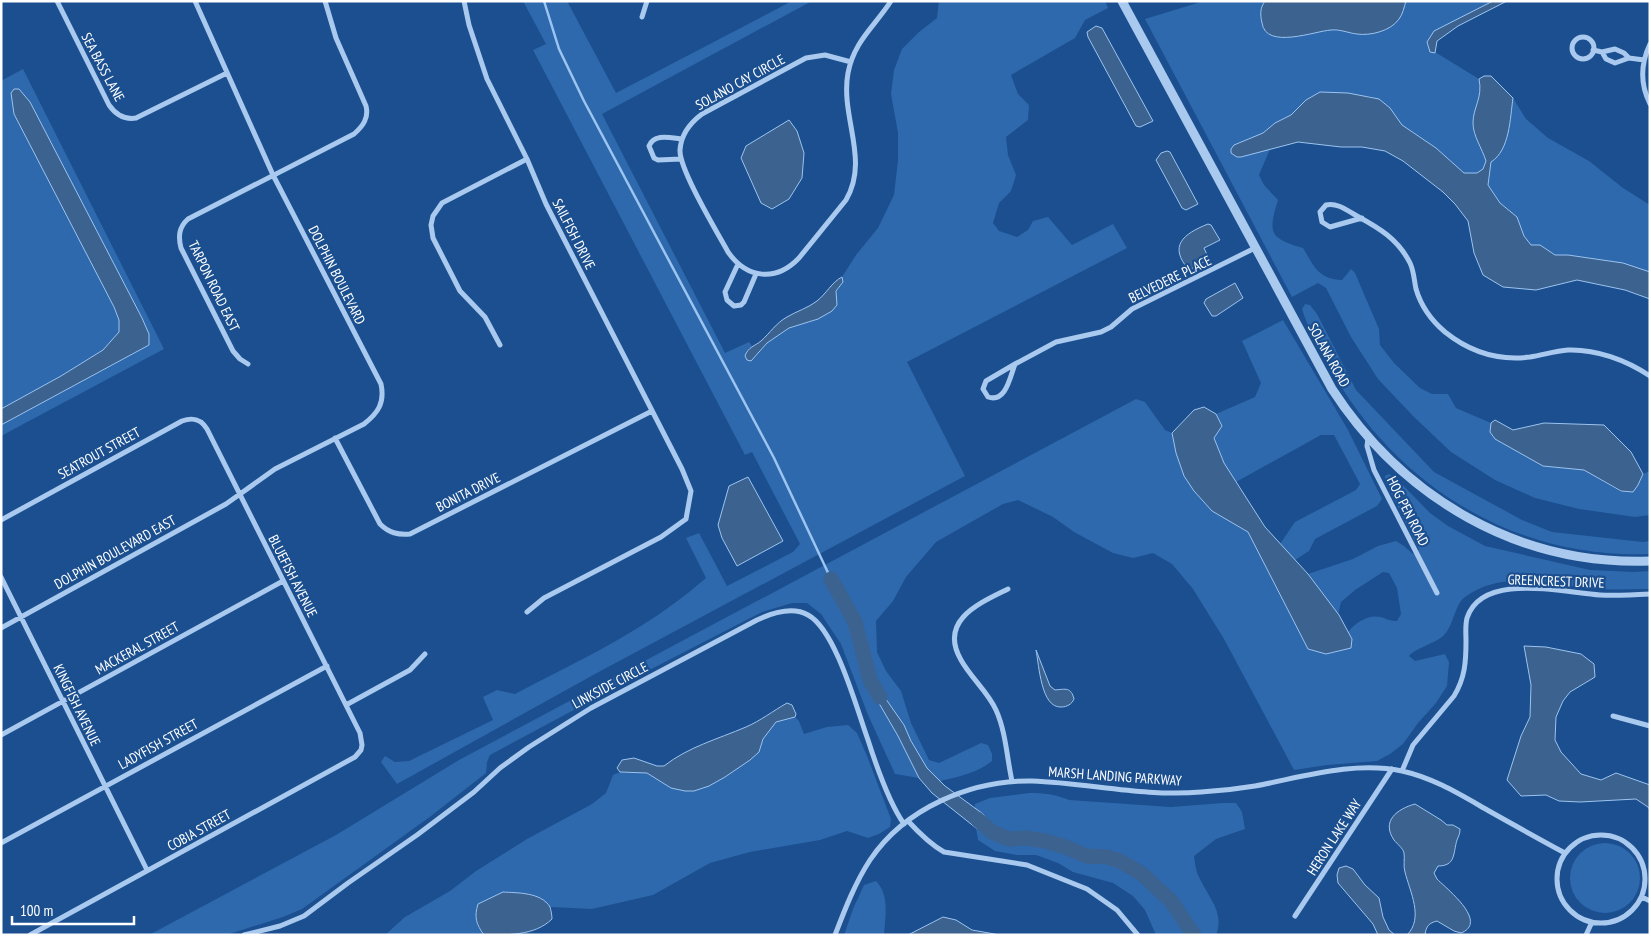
<svg xmlns="http://www.w3.org/2000/svg" width="1651" height="936" viewBox="0 0 1651 936" font-family="'PT Sans Narrow',sans-serif">
	<style>
		.green { fill: #2e69ad }
		.water { fill: #3c6290; stroke: #9cc4f0 }
		.lines { fill: none; stroke-linecap: round; stroke-linejoin: round }
		.stream { stroke: #9cc4f0; stroke-width: 2.5 }
		.river { stroke: #3c6290; stroke-width: 15 }
		.minor { stroke: #a9c9ee; stroke-width: 5 }
		.tertiary { stroke: #a9c9ee; stroke-width: 9 }
		.labels { text-anchor: middle; dominant-baseline: central; stroke-width: 4.5; stroke-linejoin: round; paint-order: stroke }
		.street-label { font-size: 14px; fill: #fff; stroke: #1b4f8f }
	</style>
	<rect width="100%" height="100%" fill="#1b4f8f"/>
	<path class="green" d="M523,1H567L616,93L792,1H812L602,114L725,353L749,342L752,346L746,352L756,356L767,343L789,328L818,319L843,282L842,277L856,255L878,228L894,195L898,160V133L891,94L894,70L902,49L919,32L937,18L939,1H1105L1108,8L1085,20L1075,38L1011,75L1018,94L1029,105L1028,120L1006,137L1008,155L1016,175L1011,191L999,203L993,223L999,231L1017,237L1028,230L1033,221L1048,217L1072,245L1113,224L1127,248L907,362L965,476L595,674L397,784L381,762L385,756L395,762L409,761L493,720L483,697L497,690L515,694C568,666 627,639 676,602C686,595 696,586 706,578L686,538L699,533L727,586L793,552L800,544L752,452L745,455L533,50L546,44Z
		M1204,1H1507L1458,26L1437,41L1435,52L1479,79L1484,76H1491L1513,98L1526,119L1548,138L1589,161L1623,188L1650,205V272L1623,263L1568,255H1555L1540,245H1531L1524,236L1517,217L1500,203L1488,185L1464,173L1436,148L1402,125L1373,97L1320,92L1306,100L1291,115L1275,123L1263,133L1234,145L1241,157L1270,149L1259,175L1264,185L1278,200C1268,233 1269,238 1303,248C1314,266 1318,279 1342,280L1351,269L1355,273L1379,329L1380,345L1394,363L1420,388L1432,394H1448L1456,408L1491,423L1490,432L1495,439L1543,466L1584,470L1621,492L1638,485L1643,474L1650,471V515L1635,517L1579,509L1535,498L1495,480L1451,452L1413,416L1378,379L1351,337L1326,288L1318,283L1292,297L1145,19Z
		M23,69L164,349L1,436V425L135,353L149,344V334L142,318L30,102L114,307L119,320V333L103,350L61,376L1,409V81Z
		M1305,304L1310,305L1317,314L1356,390L1434,472L1522,520L1552,532L1643,542L1650,541V554C1513,560 1392,483 1328,364C1318,346 1308,329 1302,309Z
		M1283,320L1348,430L1382,499L1377,506L1315,539L1309,551L1295,560L1280,544L1295,522L1356,490L1360,484L1334,435H1321L1236,482L1224,463L1214,438L1222,426L1216,414L1255,397L1261,383L1242,341Z
		M1136,399L1145,402L1165,430L1172,433L1176,453L1184,476L1194,491L1212,511L1248,532L1308,649L1352,639L1348,632C1355,623 1368,614 1381,617C1387,619 1390,621 1397,621L1401,614L1397,588L1389,573L1383,572L1355,590L1341,602L1338,615L1308,574L1353,559L1378,546L1396,541L1404,546L1413,554L1419,550L1385,481V476L1389,474L1396,478L1430,513L1448,526L1485,546L1590,570L1634,572L1650,571V589C1632,589 1614,590 1596,589C1553,585 1503,569 1465,597C1454,605 1454,627 1442,637C1433,644 1414,649 1409,656L1415,661L1445,654L1449,662L1447,686L1436,703L1418,723L1403,744L1390,754L1377,761L1327,765L1294,770L1224,639L1193,589L1172,564L1153,553L1133,558L1113,553L1074,532L1053,517L1018,500L1003,504L936,542L906,577L893,601L876,621L877,652L886,671L901,691L911,723L929,760L939,763L981,743L988,745L992,754V761C977,773 958,777 940,781L927,768L911,741L904,725L892,709L869,686L898,736L919,778L895,774L868,715L841,644L821,614L807,603H792L762,612L626,682L490,755L487,762L486,773L431,816L302,909L283,917L226,935H149L336,835L459,760Z
		M795,717L799,721L804,734L827,727L848,725L857,733L867,756L891,819L890,827L879,834L868,838L847,831L820,840L750,852L710,863L653,895L592,909L550,907L541,899L526,894L503,892L477,925L484,935H385L405,917L450,891L476,871L527,839L592,804L606,793L613,775L620,772L630,773L640,771L647,773L671,788H703L725,777L758,752L763,739L776,722Z
		M1029,793C1044,793 1055,794 1069,800L1171,807L1223,803H1236L1242,812L1245,829L1216,839L1194,856C1195,864 1196,872 1200,879C1209,898 1225,913 1216,935H1156L1145,910L1133,896L1113,883L1073,872L1058,863L1036,855H1017L995,851L978,840L976,828L985,831L975,808V804L990,798Z
		M1570 878a35 35 0 1 1 70 0a35 35 0 1 1-70 0Z
		M876,881C890,895 885,917 884,935H844L853,909L864,885Z"/>
	<path class="water" d="M1265,1H1406C1404,7 1403,14 1399,19C1391,31 1370,36 1357,34C1348,33 1340,29 1331,30C1315,31 1266,50 1262,23C1260,14 1260,8 1265,1Z
		M1493,1H1507L1458,26L1437,41L1435,53L1430,52L1427,42L1434,31Z
		M1096,26L1102,28L1153,121L1140,127L1136,126L1088,37L1087,32Z
		M1484,76H1491L1513,98C1510,118 1510,150 1491,162L1488,185L1500,203L1517,217L1524,236L1531,245H1540L1555,255H1568L1623,263L1650,272V299L1625,290L1577,280L1536,290L1503,287L1483,275L1474,253L1468,221L1455,204L1443,192L1403,161L1385,151L1362,147H1341L1298,142L1241,157H1237L1231,153V149L1234,145L1263,133L1275,123L1291,115L1306,100L1320,92L1348,93L1379,99L1390,108L1402,125L1436,148L1464,173H1477L1483,169L1486,161C1482,148 1473,136 1473,123C1473,107 1483,98 1479,79Z
		M14,89H19L30,102L142,318L149,334V345L1,425V409L61,376L103,350L119,332V320L114,307L14,114L11,93Z
		M789,120L797,131L804,153L802,178L789,199L772,209L761,203L741,158L746,146Z
		M1167,151L1170,152L1198,204L1186,210L1182,208L1156,160L1161,153Z
		M1208,224L1211,225L1220,240L1204,248L1209,259L1189,270C1168,246 1183,234 1208,224Z
		M842,277L843,282L836,291L837,305L832,311L818,319L789,328L767,343L751,361L747,360L745,356C748,347 755,346 761,341C770,333 776,323 787,317C797,311 808,308 817,301C826,294 832,282 842,277Z
		M1235,283L1243,298L1216,316H1212L1204,303L1206,299Z
		M1204,407L1216,414L1222,426L1214,438L1224,463L1265,527L1308,574L1339,615L1352,639L1351,648L1326,654L1308,649L1248,532L1212,511L1194,491L1184,476L1176,453L1172,433L1194,410Z
		M1495,420L1513,430L1544,423L1604,425L1631,452L1643,474L1638,485L1633,492L1621,491L1584,470L1543,466L1495,439L1490,432L1491,423Z
		M748,477L783,541L737,566L722,538L718,525L729,486Z
		M1524,646L1546,647L1581,654L1594,664L1595,677L1570,692L1563,701L1556,717L1555,740L1561,752L1581,774L1601,780L1616,773L1650,785V810L1648,807L1636,799L1580,802L1559,801L1546,795L1521,796L1507,780L1521,736L1530,717L1531,685Z
		M1036,650L1050,686L1055,690C1066,689 1071,687 1074,699C1072,704 1067,707 1061,707C1041,708 1039,665 1036,650Z
		M870,680L874,682L904,725L911,741L927,768L945,786L983,814L990,824L992,832L984,831L976,828L932,793L919,778L898,736L869,686Z
		M787,703L792,705L796,714L795,717L776,722L763,739L759,752L750,760L725,777L709,786L694,791H685L671,788L647,773L620,772L617,768L622,760L634,758L657,766H664C688,747 718,739 746,727C760,721 773,711 787,703Z
		M1415,804L1441,820L1447,825H1453L1460,829C1460,834 1459,835 1457,840C1453,853 1456,866 1438,866L1434,873L1437,879C1447,889 1489,922 1461,933L1454,931L1437,921C1429,923 1426,926 1425,935H1407C1424,918 1410,892 1405,872C1403,866 1405,859 1404,853C1403,848 1397,844 1394,840C1381,821 1397,809 1415,804Z
		M1346,866L1353,869L1365,885L1379,898L1383,917L1389,930L1395,935H1378L1373,924L1338,883L1337,875L1339,868Z
		M503,892C517,893 541,892 550,907C551,910 552,916 552,919C535,936 506,935 484,935C476,924 474,917 478,904Z
		M943,917L956,920L972,930L1000,935H908Z"/>
	<g class="lines">
		<path class="stream" d="M544,1L559,49L584,101L774,458L831,579"/>
		<path class="river" d="M831,579L855,622L870,680L880,697
			M977,819L992,832L1009,839L1026,838L1045,841L1066,847L1086,856L1107,857L1120,861L1142,874L1171,901L1194,935"/>
		<path class="minor" d="M57,1L109,105C116,115 124,120 136,118L227,73
			M464,1L469,25L487,79L527,159L546,204L682,469L691,491L686,519L661,537L544,598L527,612
			M642,17L647,1
			M1572 48a11 11 0 1 1 22 0a11 11 0 1 1-22 0Z
			M1650,44C1640,65 1640,84 1650,104
			M1593,50L1602,52L1615,49L1624,53L1629,58
			M1602,52L1606,59L1615,63L1629,58
			M1629,58L1644,60
			M851,62L825,55L806,58L702,114C690,123 681,134 680,150C679,169 717,232 728,252C747,279 776,282 799,258L846,200C870,159 840,117 848,73C854,41 875,26 891,1
			M681,159L658,160L654,158L649,146C654,133 671,138 682,139
			M1362,218L1330,227L1322,222L1320,212L1326,205C1337,202 1348,211 1357,216C1379,228 1398,239 1410,263C1414,271 1414,280 1416,289C1421,306 1432,321 1445,332C1470,352 1499,361 1530,357C1543,355 1555,351 1568,350C1596,349 1626,360 1650,376
			M738,264L725,292L727,300L734,306L741,305L744,302L756,274
			M500,345L485,317L460,291L433,238L431,225L433,216L442,203L527,159
			M248,364L240,359L233,351L181,248C178,236 179,227 188,219L354,134C363,126 369,118 366,106L336,38L325,1
			M1015,364L1056,342L1101,332L1111,327L1132,309L1255,248
			M1015,364C1010,377 1006,403 988,397L983,389L986,381Z
			M335,438L380,524C389,533 398,535 410,534L652,411
			M1368,438L1367,446L1374,470L1437,593
			M1,520L182,421C193,417 201,419 207,429L360,733L362,745L361,750L355,757L30,935
			M1,577L147,870
			M1008,589C980,603 938,620 961,660C971,678 988,692 996,710C1006,732 1007,759 1012,781
			M1,628L226,504L275,469L364,424C378,413 385,403 381,384L273,175L195,1
			M346,705L410,670L425,654
			M1613,716L1650,726
			M1,735L283,581
			M1402,771L1413,745L1454,696C1465,678 1466,662 1466,641C1466,634 1465,626 1467,618C1482,571 1564,593 1600,595C1616,596 1633,595 1650,594
			M908,821C919,833 930,844 944,852L1027,865L1087,889L1117,910L1138,935
			M1557 879a44 44 0 1 1 88 0a44 44 0 1 1-88 0Z
			M1,843L327,666
			M1642,897L1650,901
			M1295,916L1392,769
			M244,935L280,926L304,916L348,883L417,835L474,792L500,768L529,747L591,708L757,620C772,613 792,606 808,615C836,630 857,710 868,740C876,765 890,804 904,824
			M835,935C845,909 855,883 870,860C905,808 971,780 1032,781C1089,783 1144,797 1201,792C1219,791 1237,789 1255,786C1303,777 1353,761 1402,771C1434,778 1461,795 1489,811C1514,825 1539,839 1565,853
			M1586,935L1592,922"/>
		<path class="tertiary" d="M1122,1L1332,389C1403,498 1518,566 1650,561"/>
	</g>
	<g class="labels">
		<g class="street-label">
			<text transform="translate(103 67) rotate(62)">SEA BASS LANE</text>
			<text transform="translate(740 82) rotate(-29)">SOLANO CAY CIRCLE</text>
			<text transform="translate(574 234) rotate(63)">SAILFISH DRIVE</text>
			<text transform="translate(337 275) rotate(63)">DOLPHIN BOULEVARD</text>
			<text transform="translate(1170 279) rotate(-26)">BELVEDERE PLACE</text>
			<text transform="translate(214 286) rotate(64)">TARPON ROAD EAST</text>
			<text transform="translate(1329 355) rotate(61)">SOLANA ROAD</text>
			<text transform="translate(99 453) rotate(-29)">SEATROUT STREET</text>
			<text transform="translate(468 492) rotate(-27)">BONITA DRIVE</text>
			<text transform="translate(1408 511) rotate(63)">HOG PEN ROAD</text>
			<text transform="translate(115 552) rotate(-29)">DOLPHIN BOULEVARD EAST</text>
			<text transform="translate(293 576) rotate(63)">BLUEFISH AVENUE</text>
			<text transform="translate(1556 581) rotate(2)">GREENCREST DRIVE</text>
			<text transform="translate(137 648) rotate(-29)">MACKERAL STREET</text>
			<text transform="translate(610 685) rotate(-28)">LINKSIDE CIRCLE</text>
			<text transform="translate(77 705) rotate(64)">KINGFISH AVENUE</text>
			<text transform="translate(158 744) rotate(-29)">LADYFISH STREET</text>
			<text transform="translate(1115 776) rotate(4)">MARSH LANDING PARKWAY</text>
			<text transform="translate(199 830) rotate(-29)">COBIA STREET</text>
			<text transform="translate(1334 837) rotate(-57)">HERON LAKE WAY</text>
		</g>
	</g>
	<rect width="1651" height="936" fill="none" stroke="#ffffff" stroke-width="5"/>
	<path d="M12 916v8h122v-8" fill="none" stroke="#ffffff" stroke-width="2.5"/>
	<text x="20" y="916" font-size="15" fill="#ffffff" stroke="#1b4f8f" stroke-width="4" paint-order="stroke">100 m</text>
</svg>
